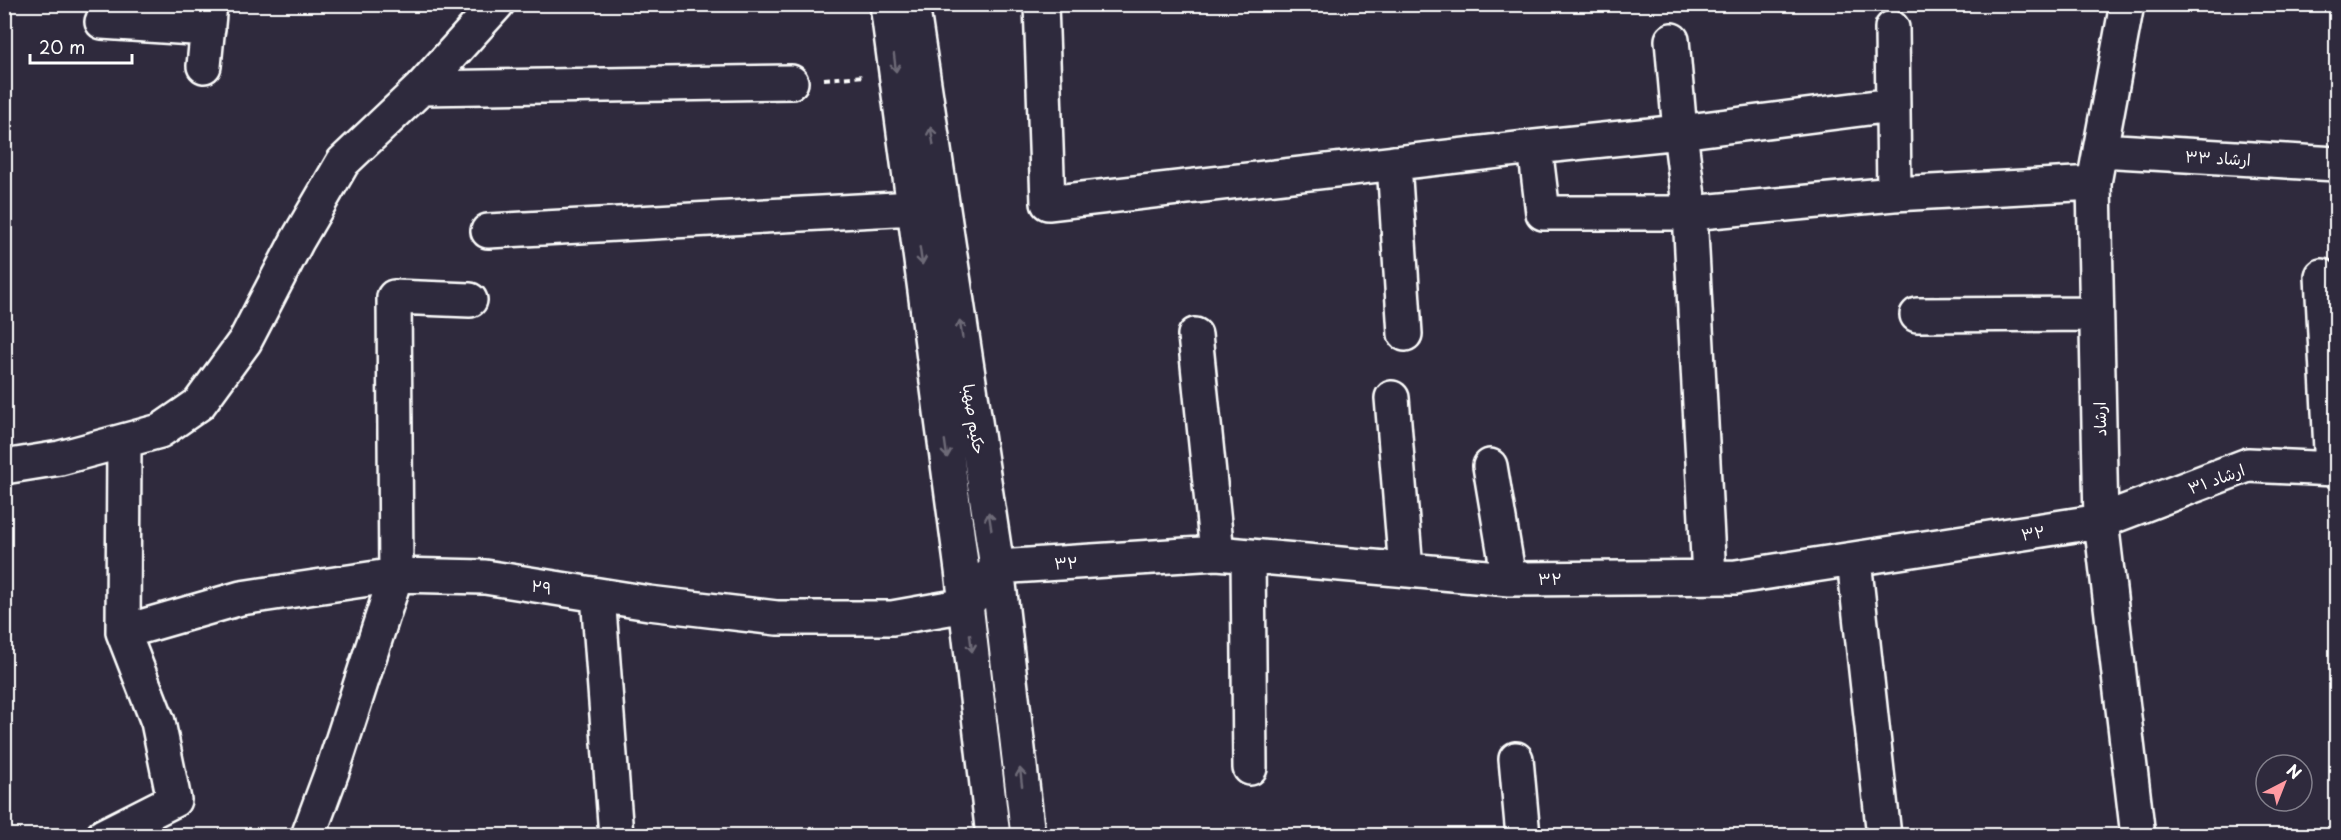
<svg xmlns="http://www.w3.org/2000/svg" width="2341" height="840" viewBox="0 0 2341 840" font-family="'Playpen Sans','Playpen Sans Arabic',sans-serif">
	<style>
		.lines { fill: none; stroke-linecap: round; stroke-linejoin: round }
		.minor-casing { stroke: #fff; stroke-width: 38 }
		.path { stroke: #fff; stroke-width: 4; stroke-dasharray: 6 4.5; stroke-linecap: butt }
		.minor { stroke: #2f2a3d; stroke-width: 33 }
		.oneway { stroke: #6d6a77 }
		.labels { text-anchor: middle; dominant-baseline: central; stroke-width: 5; stroke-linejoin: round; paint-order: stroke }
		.street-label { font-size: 16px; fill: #fff; stroke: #2f2a3d }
	</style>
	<rect width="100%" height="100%" fill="#2f2a3d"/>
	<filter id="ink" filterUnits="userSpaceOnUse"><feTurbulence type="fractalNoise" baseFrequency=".0167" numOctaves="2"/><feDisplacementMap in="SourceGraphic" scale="12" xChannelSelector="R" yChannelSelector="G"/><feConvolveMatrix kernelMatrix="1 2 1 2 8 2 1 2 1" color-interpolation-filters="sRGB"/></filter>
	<g filter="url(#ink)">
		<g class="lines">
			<defs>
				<path id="minor" d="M887,4L962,570L993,836
					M912,4L997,567L1028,836
					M1041,4L1048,203L1535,147L1543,213H1690L1894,194L2094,183
					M2127,4L2094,183L2101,521L2138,836
					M102,22L208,29
					M1892,28L1894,194
					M1672,40L1680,132L1690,213L1709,577
					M204,66L210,4
					M421,88L791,82
					M1535,147L1680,132L1892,105
					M2100,150L2336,164
					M1394,163L1405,334
					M488,231L914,208
					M2322,276L2332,469
					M1917,315L2096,314
					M1195,335L1217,553
					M1392,398L1406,570
					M1490,466L1509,579
					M4,467L60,458L160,431L199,404L245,341L297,241L343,162L421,88L497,4
					M1248,556L1250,768
					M1854,560L1884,836
					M598,595L616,836
					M123,632L241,598L396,575L485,577L649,603L777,618H892L966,605L997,567L1217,553L1509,579L1736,577L2101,521L2248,465L2336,469
					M1516,759L1523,836
					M103,836L174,800L158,722L123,632L124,441
					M308,836L334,766L396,575L394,297L470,300"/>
			</defs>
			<use href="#minor" class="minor-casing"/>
			<path class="path" d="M824,79L865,76"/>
			<use href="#minor" class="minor"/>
		</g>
		<defs><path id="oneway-shaft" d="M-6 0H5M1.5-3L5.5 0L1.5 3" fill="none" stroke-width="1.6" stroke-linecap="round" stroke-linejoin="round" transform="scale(1.5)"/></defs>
		<g class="oneway">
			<use href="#oneway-shaft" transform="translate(895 63) rotate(83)"/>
			<use href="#oneway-shaft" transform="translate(932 136) rotate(-99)"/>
			<use href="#oneway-shaft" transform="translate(921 256) rotate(82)"/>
			<use href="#oneway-shaft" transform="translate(961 329) rotate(-99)"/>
			<use href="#oneway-shaft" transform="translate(946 449) rotate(82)"/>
			<use href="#oneway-shaft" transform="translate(990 521) rotate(-99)"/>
			<use href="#oneway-shaft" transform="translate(971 643) rotate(83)"/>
			<use href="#oneway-shaft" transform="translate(1021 777) rotate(-97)"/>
		</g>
	</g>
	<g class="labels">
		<g class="street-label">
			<text transform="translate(2218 157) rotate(3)">ارشاد ۳۳</text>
			<text transform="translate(975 419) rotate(81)">حکیم صهبا</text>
			<text transform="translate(2099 419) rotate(-91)">ارشاد</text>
			<text transform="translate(2216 478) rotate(-20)">ارشاد ۳۱</text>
			<text transform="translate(2033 532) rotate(-9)">۳۲</text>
			<text transform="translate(1066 562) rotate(-3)">۳۲</text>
			<text x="1550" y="578">۳۲</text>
			<text transform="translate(542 586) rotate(9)">۲۹</text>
		</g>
	</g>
	<rect width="2341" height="840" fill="none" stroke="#2f2a3d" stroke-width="24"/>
	<rect x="12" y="12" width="2317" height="816" fill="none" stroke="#fff" stroke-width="2" filter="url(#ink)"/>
	<g transform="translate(2284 783) rotate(42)"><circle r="28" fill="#2f2a3d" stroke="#827f8b" stroke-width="1.5"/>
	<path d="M0-4.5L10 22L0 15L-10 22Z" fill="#ff9aa2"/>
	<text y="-9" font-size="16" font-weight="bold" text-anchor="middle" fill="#ffffff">N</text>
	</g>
	<path d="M30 54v9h102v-9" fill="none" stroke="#ffffff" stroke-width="3"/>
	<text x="39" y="54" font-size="18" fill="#ffffff" stroke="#2f2a3d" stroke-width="4.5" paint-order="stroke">20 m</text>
</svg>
